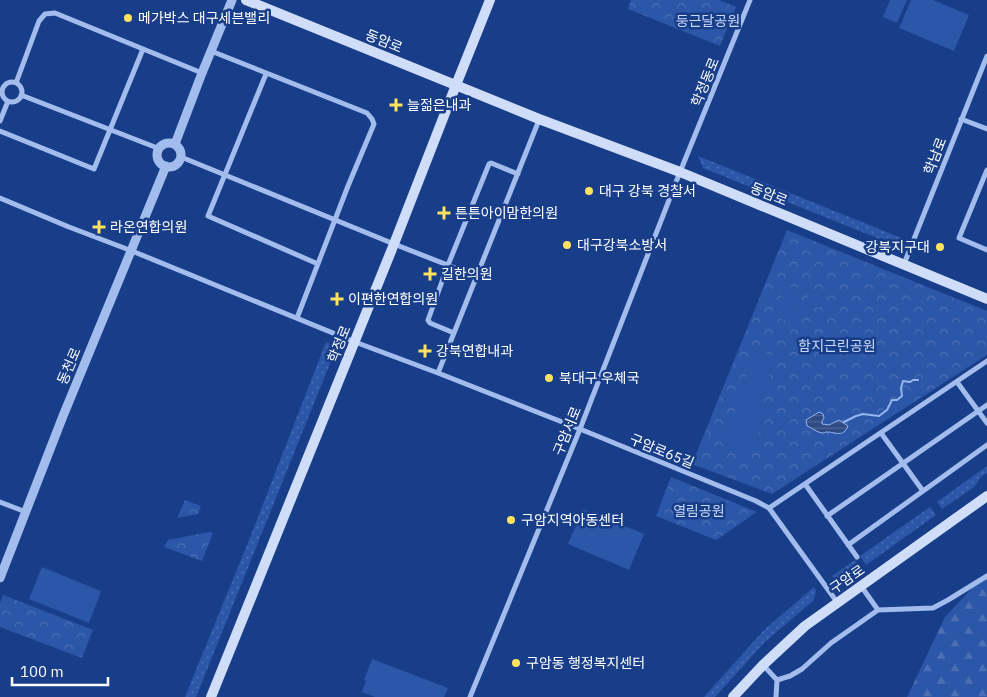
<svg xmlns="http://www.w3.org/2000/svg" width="987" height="697" viewBox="0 0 987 697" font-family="'IBM Plex Sans','Noto Sans KR',sans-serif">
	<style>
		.grass { fill: url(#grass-dots) }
		.forest { fill: url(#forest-firs) }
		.park { fill: url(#park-crowns) }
		.pitch { fill: #2c56a7 }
		.water { fill: url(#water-rules); stroke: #95b5ef }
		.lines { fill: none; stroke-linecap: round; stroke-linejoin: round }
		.stream { stroke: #95b5ef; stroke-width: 2 }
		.minor { stroke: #a2bced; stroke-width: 5 }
		.tertiary { stroke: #a2bced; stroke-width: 9 }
		.secondary { stroke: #cfddf9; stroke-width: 10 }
		.poi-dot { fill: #ffe25e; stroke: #193e89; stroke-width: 2 }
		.labels { text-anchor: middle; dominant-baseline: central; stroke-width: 5; stroke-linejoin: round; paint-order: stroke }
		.poi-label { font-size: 14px; fill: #fff; stroke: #193e89; text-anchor: start }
		.park-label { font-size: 14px; fill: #c8d9f9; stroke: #193e89 }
		.street-label { font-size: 14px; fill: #fff; stroke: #193e89 }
	</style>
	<defs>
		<pattern id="grass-dots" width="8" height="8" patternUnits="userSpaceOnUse" patternTransform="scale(1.25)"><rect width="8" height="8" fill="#2c56a7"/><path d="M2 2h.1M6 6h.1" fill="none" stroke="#4c6fb4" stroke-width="1.8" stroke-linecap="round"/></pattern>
		<pattern id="forest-firs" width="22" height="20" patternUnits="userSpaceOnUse" patternTransform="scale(1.25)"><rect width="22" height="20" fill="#2c56a7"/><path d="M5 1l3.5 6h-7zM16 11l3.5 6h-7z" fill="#4c6fb4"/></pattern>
		<pattern id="park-crowns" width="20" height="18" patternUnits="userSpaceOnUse" patternTransform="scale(1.25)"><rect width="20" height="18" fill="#2c56a7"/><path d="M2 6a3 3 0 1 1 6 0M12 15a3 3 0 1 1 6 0" fill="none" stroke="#4c6fb4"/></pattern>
		<pattern id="water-rules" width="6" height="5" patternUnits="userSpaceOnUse" patternTransform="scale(1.25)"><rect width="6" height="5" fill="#304b83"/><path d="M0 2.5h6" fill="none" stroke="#4f6696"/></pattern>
	</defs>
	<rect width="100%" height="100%" fill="#193e89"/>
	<path class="grass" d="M698,156L904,239L892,244L703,168Z
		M326,342L329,343L333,356L196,697H185L253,530Z
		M987,466V473L981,477L974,487L942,509L937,502Z
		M930,507L936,515L866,565L860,556Z
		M855,560L861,569L845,580L835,579L832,576Z
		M814,587L816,591L814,600L765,642L715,697H704L764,630Z"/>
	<path class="forest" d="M987,572V697H907L945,617Z"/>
	<path class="park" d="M631,0H719L736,7L720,46L628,9Z
		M787,230L987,311V355L772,494L692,464Z
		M671,477L757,512L716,540L656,516Z
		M185,500L201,506L198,514L177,518Z
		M209,532L213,533L202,561L164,547L168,540Z
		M3,595L93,630L82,658L0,627V603Z"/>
	<path class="pitch" d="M890,0H907L897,23L883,17Z
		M911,0H933L969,15L954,51L899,28Z
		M786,285L804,292L793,323L774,317Z
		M810,290L823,295L819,308L805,303Z
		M758,349L777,357L762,394L743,386Z
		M741,395L770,406L751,454L723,443Z
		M583,509L644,534L629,570L568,544Z
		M42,567L101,591L89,623L29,599Z
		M372,659L448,688L444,697H375L362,692L366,681L364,680Z"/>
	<path class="water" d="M819,412L823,414L824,418L822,421V424L829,425L839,420L848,426C843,438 836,432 827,432C825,432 824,433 823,433C818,433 812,428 807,426L806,420Z"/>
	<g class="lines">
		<path class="stream" d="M844,422L856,416L863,414L879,416L887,410L892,400H897L902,396L901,388L903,381L910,382L913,380H918"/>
		<path class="minor" d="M211,51L367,113L372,119L374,124L348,186L297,318
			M266,74L208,216L318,264
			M2 92a10 10 0 1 1 20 0a10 10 0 1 1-20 0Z
			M16,83L39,21L45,14L55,13L202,73
			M21,95L160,149
			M961,119L987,129
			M0,121L8,101
			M0,131L94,169L143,49
			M181,157L394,244L478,277
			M987,170L959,238L987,250
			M0,198L69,227L132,251L355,342L438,373L580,429L756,501L769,508L837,602
			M904,264L987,56
			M454,333L430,323L428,320L448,265L489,164L491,163L518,174
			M438,373L539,120
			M957,382L987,423
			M881,433L923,491
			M805,484L857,557
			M0,502L26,512
			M769,508L987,361
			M827,516L987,405
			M848,545L987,445
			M878,610L933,608L948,600L987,576
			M763,665L777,680
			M777,680L790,676L802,669L831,643L878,610L861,586
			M470,697L580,429L680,172L750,0
			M776,697L777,680"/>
		<path class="tertiary" d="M157 155a12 12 0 1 1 24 0a12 12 0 1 1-24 0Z
			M175,144L202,73L232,0
			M0,578L63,416L166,166"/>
		<path class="secondary" d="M246,0L539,119L680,172L987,299
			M211,697L394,244L456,85L490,0
			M733,697L763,665L805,626L987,496"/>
	</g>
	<g class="poi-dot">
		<circle cx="128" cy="18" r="5"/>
		<path d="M393.5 97.5h5v5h5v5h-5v5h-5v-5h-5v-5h5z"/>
		<circle cx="589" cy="191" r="5"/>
		<path d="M441.5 205.5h5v5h5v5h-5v5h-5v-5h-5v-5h5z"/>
		<path d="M96.5 219.5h5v5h5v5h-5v5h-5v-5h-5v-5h5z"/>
		<circle cx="567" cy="245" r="5"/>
		<circle cx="940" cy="247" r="5"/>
		<path d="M427.5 266.5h5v5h5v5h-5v5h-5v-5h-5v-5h5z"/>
		<path d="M334.5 291.5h5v5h5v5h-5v5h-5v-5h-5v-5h5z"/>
		<path d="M422.5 343.5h5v5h5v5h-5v5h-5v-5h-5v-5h5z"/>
		<circle cx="549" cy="378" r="5"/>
		<circle cx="511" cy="520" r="5"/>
		<circle cx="516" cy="663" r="5"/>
	</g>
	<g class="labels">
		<g class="poi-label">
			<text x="138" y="18">메가박스 대구세븐밸리</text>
			<text x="407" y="105">늘젊은내과</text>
			<text x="599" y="191">대구 강북 경찰서</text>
			<text x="455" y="213">튼튼아이맘한의원</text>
			<text x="110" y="227">라온연합의원</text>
			<text x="577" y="245">대구강북소방서</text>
			<text x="930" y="247" text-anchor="end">강북지구대</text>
			<text x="441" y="274">길한의원</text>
			<text x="348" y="299">이편한연합의원</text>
			<text x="436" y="351">강북연합내과</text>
			<text x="559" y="378">북대구 우체국</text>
			<text x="521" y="520">구암지역아동센터</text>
			<text x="526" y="663">구암동 행정복지센터</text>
		</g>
		<g class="park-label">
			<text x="708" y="21">둥근달공원</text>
			<text x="837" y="346">함지근린공원</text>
			<text x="699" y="511">열림공원</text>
		</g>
		<g class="street-label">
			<text transform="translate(384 41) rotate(22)">동암로</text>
			<text transform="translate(705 82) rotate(-68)">학정동로</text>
			<text transform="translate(935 156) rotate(-69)">학남로</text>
			<text transform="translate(769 194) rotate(22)">동암로</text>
			<text transform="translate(339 344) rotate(-68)">학정로</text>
			<text transform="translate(69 366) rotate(-67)">동천로</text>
			<text transform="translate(567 431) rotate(-68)">구암서로</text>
			<text transform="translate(662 451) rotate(22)">구암로65길</text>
			<text transform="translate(847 579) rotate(-35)">구암로</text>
		</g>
	</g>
	<path d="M12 677v8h96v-8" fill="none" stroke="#ffffff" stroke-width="2.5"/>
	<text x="20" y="677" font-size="15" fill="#ffffff" stroke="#193e89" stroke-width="4" paint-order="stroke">100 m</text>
</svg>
